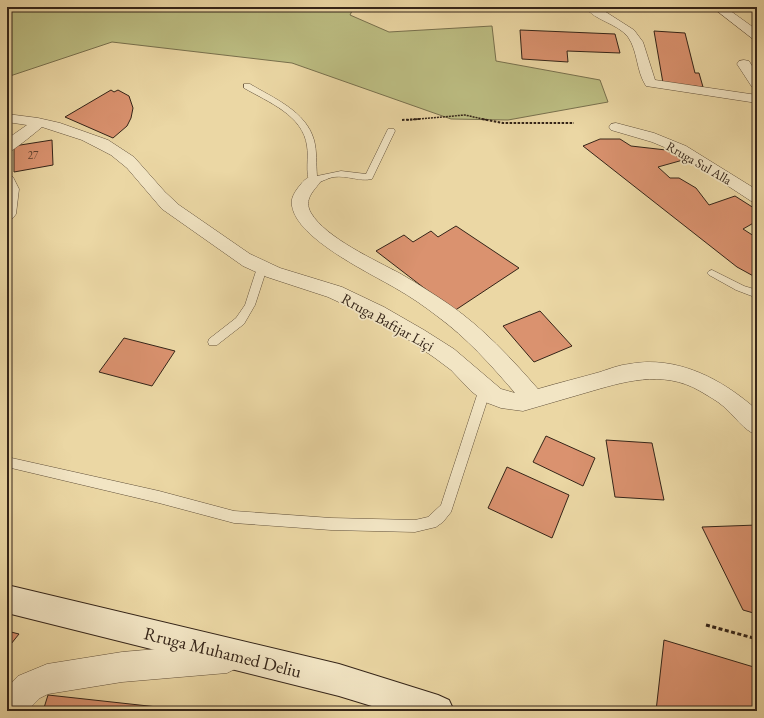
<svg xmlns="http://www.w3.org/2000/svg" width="764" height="718" viewBox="0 0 764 718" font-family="'EB Garamond',serif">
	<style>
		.green { fill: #bcbd82; stroke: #78704d }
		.building { fill: #da926f; stroke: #342418 }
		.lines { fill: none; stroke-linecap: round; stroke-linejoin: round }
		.lane-casing { stroke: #62513b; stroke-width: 1 }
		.street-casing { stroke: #62513b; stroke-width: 1 }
		.secondary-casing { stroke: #342418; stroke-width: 2 }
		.path-far2 { stroke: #342418; stroke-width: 1.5; stroke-dasharray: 2 1; stroke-linecap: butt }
		.path-far1 { stroke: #342418; stroke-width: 2; stroke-dasharray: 2.5 1.5; stroke-linecap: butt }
		.path { stroke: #342418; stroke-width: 3; stroke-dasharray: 4 2.5; stroke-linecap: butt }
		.lane { fill: #f2e5c4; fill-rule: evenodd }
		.street { fill: #f2e5c4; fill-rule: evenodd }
		.secondary { fill: #f2e5c4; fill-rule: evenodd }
		.labels { text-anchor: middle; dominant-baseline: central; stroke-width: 3.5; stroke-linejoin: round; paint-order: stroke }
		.far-number-label { font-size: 11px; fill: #5e402e }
		.far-street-label { font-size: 13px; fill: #342418; stroke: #f2e5c4 }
		.street-label { font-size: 15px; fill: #342418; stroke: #f2e5c4 }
		.near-street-label { font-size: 18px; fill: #342418; stroke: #f2e5c4 }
	</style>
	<rect width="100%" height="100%" fill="#ebd7a4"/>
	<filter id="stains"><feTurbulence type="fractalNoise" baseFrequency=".005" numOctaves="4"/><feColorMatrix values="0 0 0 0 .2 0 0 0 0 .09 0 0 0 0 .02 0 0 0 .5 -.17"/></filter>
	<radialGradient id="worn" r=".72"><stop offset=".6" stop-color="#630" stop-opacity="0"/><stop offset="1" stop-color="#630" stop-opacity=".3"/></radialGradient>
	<path class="green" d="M7,7H354L350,15L389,32L492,26L496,61L600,80L608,102L508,120L451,119L292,63L112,42L7,77Z"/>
	<path class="building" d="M520,30L615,34L620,53L567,51L568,62L522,59Z
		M654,31L685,33L695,73H699L703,87L663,83Z
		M111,90L114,92L118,90L129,96L133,108L131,118L127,126L113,138L65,117Z
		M600,139H620L631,146L666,150L683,160L658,167L670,178H679L696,188L709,205L735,196L757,210V221L743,229L757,238V278L737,267L583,146Z
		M52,140L53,165L14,172V146Z
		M456,226L519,268L454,311L376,251L404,235L413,242L431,231L438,237Z
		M540,311L572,346L534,362L503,326Z
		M124,338L175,351L152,386L99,372Z
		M546,436L595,458L583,486L533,462Z
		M606,440L652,443L664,500L615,497Z
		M507,467L569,495L552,538L488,508Z
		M757,525V614L743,610L702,527Z
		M7,631L19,634L7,649Z
		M664,640L757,668V711H656Z
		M48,695L194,711H43Z"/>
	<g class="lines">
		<defs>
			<path id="lane" d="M244,84H250C273,98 306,111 314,140C317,151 316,164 317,176L341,171L366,174L387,131L388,129H394L395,131L372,179C360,182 347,175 334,177C326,178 318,185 310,183C305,173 309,157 307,146C303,115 268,102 244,88Z
				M262,265L267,268L255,305L244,324L217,345H209L208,342L209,339L236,318L245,305L257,268Z
				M712,270L744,286L757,290V298L736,290L709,275L707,273L709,271Z
				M484,387L488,389L490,392L451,512L443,522L436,527L415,532L331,530L234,523L159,503L7,467V457L159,491L234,511L331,518L415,520L428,517L441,505L478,392L480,389Z"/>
			<path id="street" d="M585,7H598L634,30L643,42L655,80L757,95V103L646,86C636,71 638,51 628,37C617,23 595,21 585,7Z
				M712,7H725L757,30V40L753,39Z
				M744,60L749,61L757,74V88L752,87L737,64L739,61Z
				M7,114L38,118L60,123L108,140L134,157L165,192L179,205L250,254L280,268L342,287L384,307L424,330L454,349L501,389L515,393C491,365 467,338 437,316C424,306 411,297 397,289C370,273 297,239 292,206C290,198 296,190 301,184C306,178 310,175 319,178L321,181C314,191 303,199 311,213C326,238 375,260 401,274C418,284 434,294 450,305C483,328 511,358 538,389C558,383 579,378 600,372C609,369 619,365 629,364C677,355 722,379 757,410V435C744,431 734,415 723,406C716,400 708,396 700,391C662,369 623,382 585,393C564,399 544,405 523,411L501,408L485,402L471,391L451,370L435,358L400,334L360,312L328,297L267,277L243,266L162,209L127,168L111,155L82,140L42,127C35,133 13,151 7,153V139L27,125L7,122Z
				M616,123L654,133L686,146L757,190V202L751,201L676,152L652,142L611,130L609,127L611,124Z
				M7,175L13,177L19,189L16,214L13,218L7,219Z
				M227,643L237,648L242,658L237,668L227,673L122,682L48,694L40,698L27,711H7V688L18,676L47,664L122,652Z"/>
			<path id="secondary" d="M7,585L339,664L438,695L449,700L454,711H388L339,696L7,613Z"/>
		</defs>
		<use href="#lane" class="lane-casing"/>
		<use href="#street" class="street-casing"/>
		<use href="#secondary" class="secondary-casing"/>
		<path class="path-far2" d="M407,120L465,115L487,120"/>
		<path class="path-far1" d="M482,119L503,123H574
			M402,120L420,119"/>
		<path class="path" d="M706,625L757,639"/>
		<use href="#lane" class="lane"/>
		<use href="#street" class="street"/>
		<use href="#secondary" class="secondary"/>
	</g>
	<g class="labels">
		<g class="far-number-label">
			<text x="33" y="155">27</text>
		</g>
		<g class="far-street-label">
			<text transform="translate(699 163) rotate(30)">Rruga Sul Alla</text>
		</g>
		<g class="street-label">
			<text transform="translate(388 322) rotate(29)">Rruga Baftjar Liçi</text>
		</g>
		<g class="near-street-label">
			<text transform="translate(223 652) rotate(14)">Rruga Muhamed Deliu</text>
		</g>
	</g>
	<rect width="764" height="718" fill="none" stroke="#ebd7a4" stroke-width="24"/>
	<rect x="8" y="8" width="748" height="702" fill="none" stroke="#342418" stroke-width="2"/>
	<rect x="12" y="12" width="740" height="694" fill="none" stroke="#342418"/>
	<rect width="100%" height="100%" filter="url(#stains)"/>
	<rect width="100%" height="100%" fill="url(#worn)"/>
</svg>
